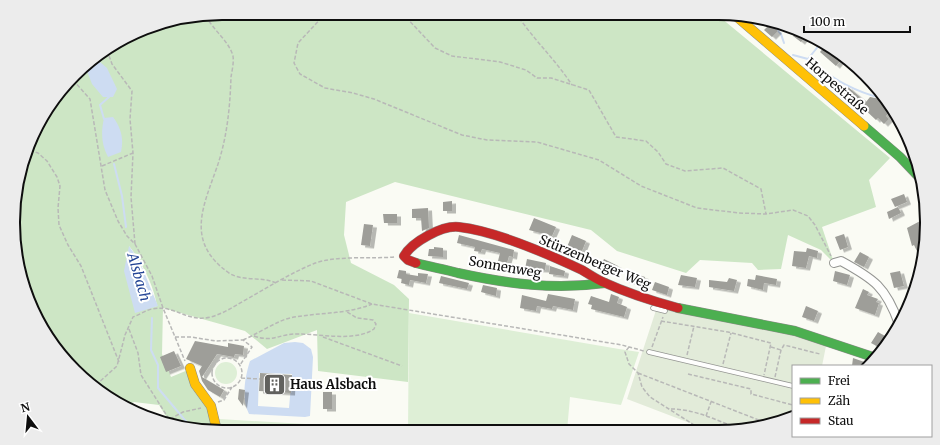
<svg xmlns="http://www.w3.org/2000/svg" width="940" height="445" viewBox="0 0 940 445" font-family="Merriweather,serif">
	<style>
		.green { fill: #deefd6 }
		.forest { fill: #cde6c5; fill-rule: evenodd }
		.cemetery { fill: #e2ebd9 }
		.water { fill: #cddcf2; fill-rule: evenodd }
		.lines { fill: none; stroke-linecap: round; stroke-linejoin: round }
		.stream { stroke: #cddcf2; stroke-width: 2 }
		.building { fill: #9e9e99; filter: url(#shadow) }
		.lane-casing { stroke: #949592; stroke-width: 5.5 }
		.street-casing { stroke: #949592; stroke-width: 10 }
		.fast-casing { stroke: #8b8b88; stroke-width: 10 }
		.slow-casing { stroke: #8b8b88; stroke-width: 10 }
		.jam-casing { stroke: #8b8b88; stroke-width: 10 }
		.path { stroke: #b8b8b7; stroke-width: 1.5; stroke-dasharray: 4 2; stroke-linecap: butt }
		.lane { stroke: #fefefd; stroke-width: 4 }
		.street { stroke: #fefefd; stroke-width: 8 }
		.fast { stroke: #4caf50; stroke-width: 9 }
		.slow { stroke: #ffc107; stroke-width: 9 }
		.jam { stroke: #c62828; stroke-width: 9 }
		.labels { text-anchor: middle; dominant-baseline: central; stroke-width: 4; stroke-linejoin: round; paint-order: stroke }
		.street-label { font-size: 13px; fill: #0e0e0e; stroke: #fff }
		.poi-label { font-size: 13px; font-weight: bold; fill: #0e0e0e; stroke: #fff; text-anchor: start }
		.water-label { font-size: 14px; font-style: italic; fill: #234495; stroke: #fff }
		.rim { fill: none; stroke: #0e0e0e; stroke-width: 2 }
	</style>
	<defs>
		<filter id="shadow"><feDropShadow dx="4" dy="2.5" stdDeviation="0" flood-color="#0004"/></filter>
	</defs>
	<rect width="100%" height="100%" fill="#fafbf4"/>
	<path class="green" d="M409,313L619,349L639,352L621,405L570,397L567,431L222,432L219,419L408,430Z
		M215 373a11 11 0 1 1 22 0a11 11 0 1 1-22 0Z"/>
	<path class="forest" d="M223,13H715L890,158L869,180L876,207L822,227L834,263L821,250L788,235L781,269L758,270L752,263L700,260L686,273L617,251L591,230L395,182L346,202L344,235L351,263L394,285L409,299L408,382L318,371L317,330L267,349L245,331L163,308L162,354L171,377L188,370L205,396L215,431L169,421L159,405L134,402L127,406L75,371L35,315L15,250L17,181L48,106L95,56L155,24ZM129,246C142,262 154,286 157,306L148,308Z"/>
	<path class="cemetery" d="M658,304L827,341L822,366H793V417L745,430H708L627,399Z"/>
	<path class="water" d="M100,62L107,68L117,89L113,97H103L92,84L87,71L91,64Z
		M113,117C121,128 124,138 121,152L108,157C101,144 101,132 104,118Z
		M129,246L139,260L158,306L135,313L124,271Z
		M295,342L303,343L311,349L313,357L310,416L305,417L249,414C241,398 245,377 250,361L284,343ZM259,373L292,374L289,408L258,406Z"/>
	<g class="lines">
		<path class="stream" d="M772,24L781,34L784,43
			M793,55L808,59L820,44
			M815,64C834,80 857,92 881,98
			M87,65L91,64L92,66
			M104,119L100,105L109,97V96
			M114,164L122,196L126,227
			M152,318L151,350L158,365V388L189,425"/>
	</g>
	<path class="building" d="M770,24L778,31L772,37L764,30Z
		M798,29L807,35L801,42L793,36Z
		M824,47L840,61L836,66L820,52Z
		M848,87L866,102L870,97L880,99L890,111L886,116L889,119L884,124L878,118L876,120L861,106L858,111L840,96Z
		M904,194L907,202L895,207L891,199Z
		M452,201V211H443V202Z
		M898,207L901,213L889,219L887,212Z
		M428,208L429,228L422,231L421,218H412V209Z
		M383,214H397V223H384Z
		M534,218L556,227L552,236L529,230Z
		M922,220L926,229L919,232L923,242L920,257L914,245L912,246L907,228Z
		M364,224L373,225L370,246L361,245Z
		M844,234L848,247L840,250L835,237Z
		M459,235L514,250L513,257L509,256L507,263L498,261L500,253L482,249L481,252L474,251L475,247L457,243Z
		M572,235L586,241L582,251L567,247Z
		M434,247L443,248V257L428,256L429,249H434Z
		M807,248L818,251L817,258L809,256L806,268L792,266L794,251L806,252Z
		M860,252L869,257L864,267L854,262Z
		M527,259L546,263L545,270L525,269Z
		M604,259L618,266L614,273L600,267Z
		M550,266L565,271L564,276L549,274Z
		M399,270L406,271V274L418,276V273L428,274L426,283L410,280L409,285L401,283L402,279L397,278Z
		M627,271L645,277L642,285L625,280Z
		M835,271L850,275L847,285L833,281Z
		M900,271L904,286L894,288L890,273Z
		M681,275L697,278L695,287L678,285Z
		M756,275L777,279L776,285L764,283L763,290L747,286L748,279L755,280Z
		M441,276L469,283L467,289L439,283Z
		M729,278L737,280L734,291L709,287V280L727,282Z
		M655,282L669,287L667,295L652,290Z
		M483,285L497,288L496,296L481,292Z
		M863,289L869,292L867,295L878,299L876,302L879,303L875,315L855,308Z
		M548,294L575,299L573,310L553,306L552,309L537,306L536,311L520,308L522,295L546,301Z
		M611,294L619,297L617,303L627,307L624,317L591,309L592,305L588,304L591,296L609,302Z
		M806,306L818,311L814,321L802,317Z
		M878,332L890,339L884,350L871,343Z
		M195,341L228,347V343L244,346L243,355L235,354L234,357L217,354L202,377L224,390L220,397L208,390L202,381L199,371L202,366L186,359Z
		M174,351L181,366L166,372L160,357Z
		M853,358L870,364L868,366H852Z
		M260,373L292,375L291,393L259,391Z
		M239,389L245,390L243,406L238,399Z
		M323,392H332V409H323Z"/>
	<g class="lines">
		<defs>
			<path id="lane" d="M653,308L665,311
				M649,352L793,386"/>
			<path id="street" d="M834,263L841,261C874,279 886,287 899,324"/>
			<path id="fast" d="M864,126L900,157L918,176
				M416,263C430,267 445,269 458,273C508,284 555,290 605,283
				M678,308L795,331L876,358"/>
			<path id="slow" d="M737,17L864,126
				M190,368L195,384L211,406L217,431"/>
			<path id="jam" d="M416,263L408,260L404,256C412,242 442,225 459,227C496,231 548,254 582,270C589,274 596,279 603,282C627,293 652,301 678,308"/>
		</defs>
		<use href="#lane" class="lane-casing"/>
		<use href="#street" class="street-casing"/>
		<use href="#fast" class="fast-casing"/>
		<use href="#slow" class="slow-casing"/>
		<use href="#jam" class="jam-casing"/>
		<path class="path" d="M326,13L298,43L294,63L300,74L325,88L353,93L374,99L462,135L487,140L537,142L599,160L641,186L697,208L739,213L766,214L793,210L808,216L815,225L831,256
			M402,13L435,48L452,56L500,62L526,70L537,78H551L589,90L616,137L646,141L658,152L666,164L685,171L723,168L761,189L766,214
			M516,13C532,38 555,59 572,85
			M206,16C213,30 229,41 233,56C234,62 232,71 231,77C230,108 227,138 217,167C203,207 185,242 229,273C243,282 262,276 276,283
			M107,50L112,64L132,91L130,119L133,153L131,197L135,244
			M73,80L90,99L105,190L118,221L127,236L135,244L152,276L163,308L185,361
			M30,150L38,153L47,161L57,177L60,186L58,208L59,225L68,245L81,266L119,362
			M102,166L133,153
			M282,280L311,281L372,304L622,345L644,351
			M661,321L728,332L771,343L764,375
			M129,329L138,353L141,375L171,422
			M254,336C274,343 280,333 299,334C321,334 355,342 374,329L376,324L373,320L357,318L347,312
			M175,337H191L216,341L243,340L252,347L240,365
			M323,337L402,366
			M243,340C255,335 279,320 290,318C318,312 345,315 372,304
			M629,347L625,352L629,364L638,373L642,387L650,397L702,430
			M652,347L663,317
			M771,347L781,350
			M687,355L694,326
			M212 373a15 15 0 1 1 30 0a15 15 0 1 1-30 0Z
			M723,364L731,333
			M638,373L769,424
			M688,374L751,389V394L793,405
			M775,377L781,350L784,345L820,354
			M241,378L260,379
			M96,385L117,366L125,335L133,317C139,315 146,310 152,309C175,304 186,323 211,317C225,313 236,305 249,298C270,286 291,273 313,264C334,255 372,259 395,257
			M218,402L224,400L232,387
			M671,409C695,409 719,421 741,430
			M706,416L711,402
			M170,419L183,412L201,408"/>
		<use href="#lane" class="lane"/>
		<use href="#street" class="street"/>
		<use href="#fast" class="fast"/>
		<use href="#slow" class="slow"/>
		<use href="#jam" class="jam"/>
	</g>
	<defs>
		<symbol id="building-square" viewBox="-11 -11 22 22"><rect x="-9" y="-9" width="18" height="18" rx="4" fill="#61615e" stroke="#fff"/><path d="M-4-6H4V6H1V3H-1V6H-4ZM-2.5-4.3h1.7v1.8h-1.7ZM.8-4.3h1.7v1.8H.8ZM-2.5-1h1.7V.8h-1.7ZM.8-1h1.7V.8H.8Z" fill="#fff"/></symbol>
	</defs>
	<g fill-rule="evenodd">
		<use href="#building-square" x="262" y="372" width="25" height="25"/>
	</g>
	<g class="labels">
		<g class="street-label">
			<text transform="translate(837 86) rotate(41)">Horpestraße</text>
			<text transform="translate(595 262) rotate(23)">Stürzenberger Weg</text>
			<text transform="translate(505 267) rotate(10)">Sonnenweg</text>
		</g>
		<g class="poi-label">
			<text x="290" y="384">Haus Alsbach</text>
		</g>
		<g class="water-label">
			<text transform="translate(139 277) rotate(74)">Alsbach</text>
		</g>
	</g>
	<path d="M0 0H940V445H0ZM222 20H718A202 202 0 0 1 920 222V223A202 202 0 0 1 718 425H222A202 202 0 0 1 20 223V222A202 202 0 0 1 222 20Z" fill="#ececec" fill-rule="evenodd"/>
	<path class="rim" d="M222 20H718A202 202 0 0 1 920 222V223A202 202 0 0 1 718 425H222A202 202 0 0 1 20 223V222A202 202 0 0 1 222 20Z"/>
	<rect x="792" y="365" width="140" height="72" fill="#ffffff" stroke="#9f9f9f"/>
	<rect x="800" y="378" width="20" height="6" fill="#4caf50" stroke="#9f9f9f"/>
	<text x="828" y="385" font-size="12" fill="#0e0e0e">Frei</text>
	<rect x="800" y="398" width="20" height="6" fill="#ffc107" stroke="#9f9f9f"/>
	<text x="828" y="405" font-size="12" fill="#0e0e0e">Zäh</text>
	<rect x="800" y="418" width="20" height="6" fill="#c62828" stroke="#9f9f9f"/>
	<text x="828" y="425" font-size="12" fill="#0e0e0e">Stau</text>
	<g transform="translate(28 417) rotate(344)" stroke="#ffffff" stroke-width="3" paint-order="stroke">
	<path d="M0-3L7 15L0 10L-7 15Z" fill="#0e0e0e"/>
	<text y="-6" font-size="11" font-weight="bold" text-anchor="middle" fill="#0e0e0e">N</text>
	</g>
	<path d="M804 26v6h106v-6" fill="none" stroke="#0e0e0e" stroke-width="2"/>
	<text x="810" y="26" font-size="12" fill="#0e0e0e" stroke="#ffffff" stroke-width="3" paint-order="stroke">100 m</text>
</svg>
